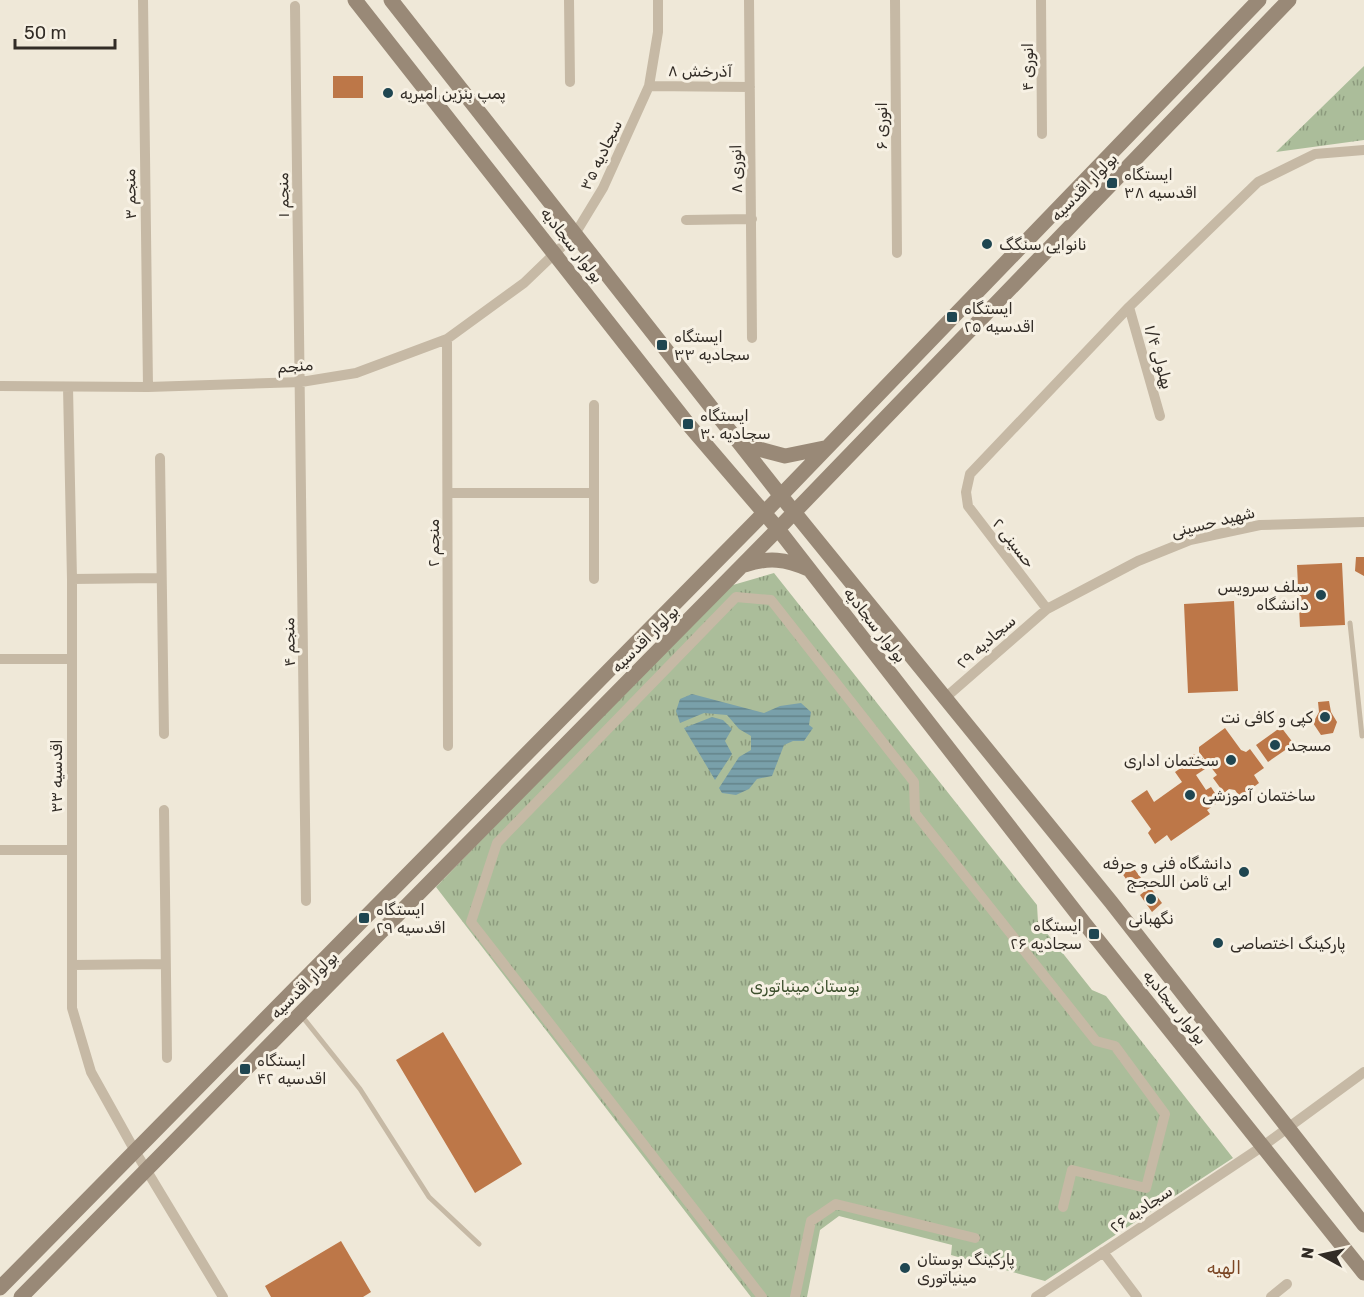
<svg xmlns="http://www.w3.org/2000/svg" width="1364" height="1297" viewBox="0 0 1364 1297" font-family="Rubik,'Noto Naskh Arabic',sans-serif">
	<style>
		.park { fill: url(#park-tufts) }
		.water { fill: url(#water-rules) }
		.building { fill: #bd7748 }
		.lines { fill: none; stroke-linecap: round; stroke-linejoin: round }
		.lane { stroke: #c6b9a5; stroke-width: 5 }
		.street { stroke: #c6b9a5; stroke-width: 10 }
		.secondary { stroke: #998977; stroke-width: 15 }
		.poi-dot { fill: #1f4651; stroke: #f7f1e4; stroke-width: 2 }
		.labels { text-anchor: middle; dominant-baseline: central; stroke-width: 6; stroke-linejoin: round; paint-order: stroke }
		.street-label { font-size: 16px; fill: #322c26; stroke: #f7f1e4 }
		.poi-label { font-size: 16px; fill: #322c26; stroke: #f7f1e4; text-anchor: start }
		.park-label { font-size: 16px; fill: #3c4f2c; stroke: #f7f1e4 }
		.neighbourhood-label { font-size: 18px; fill: #7c4725; stroke: #f7f1e4 }
	</style>
	<defs>
		<pattern id="park-tufts" width="24" height="20" patternUnits="userSpaceOnUse" patternTransform="scale(1.5)"><rect width="24" height="20" fill="#abbd9a"/><path d="M3 7l-1-3M5 7V3M7 7l1-3M15 17l-1-3M17 17v-4M19 17l1-3" fill="none" stroke="#8c9a7d"/></pattern>
		<pattern id="water-rules" width="6" height="5" patternUnits="userSpaceOnUse" patternTransform="scale(1.5)"><rect width="6" height="5" fill="#79a0aa"/><path d="M0 2.5h6" fill="none" stroke="#64838a"/></pattern>
	</defs>
	<rect width="100%" height="100%" fill="#efe8d8"/>
	<path class="park" d="M1364,66V140L1276,152Z
		M774,573L1037,905L1038,922L1092,990L1106,996L1233,1158L1045,1281L951,1255L952,1245L839,1216L820,1230L807,1297H751L436,887L726,587Z"/>
	<path class="water" d="M692,694L764,713L780,706L801,703L811,712L809,725L813,728L804,741H793L784,745L772,776L757,779L749,789L736,795L722,793L719,788L739,757L751,750V736L739,729L727,715L704,713L680,723L676,711L680,699Z
		M712,717L723,720L732,729L725,741L732,754L715,780L684,728Z"/>
	<path class="building" d="M333,76H363V98H333Z
		M1356,557H1364V576L1355,571Z
		M1342,563L1345,625L1300,627L1297,565Z
		M1234,601L1238,691L1188,693L1184,604Z
		M1329,701L1331,712L1337,722L1333,733L1321,735L1313,723L1319,712L1318,702Z
		M1281,727L1294,744L1268,762L1256,745Z
		M1225,728L1241,750L1246,752L1250,749L1264,768L1254,775L1259,783L1240,797L1235,790L1229,789L1224,793L1213,778L1217,775L1199,752V747Z
		M1194,754L1197,759L1201,756L1208,767L1196,775L1206,790L1211,787L1220,801L1207,810L1210,814L1171,841L1167,835L1155,844L1148,833L1151,829L1131,801L1147,790L1154,802L1182,782L1175,772L1188,763L1186,760Z
		M1129,862L1141,878L1131,886L1119,869Z
		M1150,887L1162,903L1152,912L1140,895Z
		M443,1032L522,1164L475,1193L396,1060Z
		M341,1241L371,1292L363,1297H271L265,1286Z"/>
	<g class="lines">
		<path class="lane" d="M1350,623L1362,736
			M301,1015L360,1089L429,1197L479,1244"/>
		<path class="street" d="M143,0L148,387
			M569,0L570,82
			M749,0L752,338
			M895,0L897,253
			M1041,0L1042,134
			M295,6L306,901
			M649,86L750,87
			M686,220L752,219
			M1129,307L1160,416
			M447,339L448,746
			M0,386L148,387L301,382L356,373L447,339L524,283L575,234L603,188L649,86L658,32V0
			M68,387L72,579V1008L91,1072L135,1151L223,1297
			M594,405V579
			M160,458L164,734
			M448,493H594
			M72,579L161,578
			M1047,609L968,506L966,492L970,474L1129,307L1258,182L1315,154L1364,150
			M0,659H72
			M945,698L1047,609L1138,561L1190,540L1260,525L1364,522
			M164,810L167,1058
			M0,850H71
			M72,965L165,964
			M1103,1252L1137,1297
			M762,1297L471,922L497,843L736,597L771,600L914,782L915,813L1096,1041L1115,1046L1165,1114L1146,1188L1072,1170L1063,1207
			M795,1297L811,1221L836,1204L975,1238
			M1036,1297L1263,1146L1364,1072
			M1271,1297L1287,1284"/>
		<path class="secondary" d="M355,0L688,424L778,529L1085,924L1364,1273
			M391,0L781,496L1111,902L1364,1225
			M740,444L785,456L824,448
			M745,565C768,557 786,559 808,569
			M0,1288L764,513L1259,0
			M21,1297L778,529L1289,0"/>
	</g>
	<g class="poi-dot">
		<circle cx="388" cy="93" r="6"/>
		<rect x="1106" y="177" width="12" height="12" rx="3"/>
		<circle cx="987" cy="244" r="6"/>
		<rect x="946" y="311" width="12" height="12" rx="3"/>
		<rect x="656" y="339" width="12" height="12" rx="3"/>
		<rect x="682" y="418" width="12" height="12" rx="3"/>
		<circle cx="1321" cy="595" r="6"/>
		<circle cx="1325" cy="717" r="6"/>
		<circle cx="1275" cy="745" r="6"/>
		<circle cx="1231" cy="760" r="6"/>
		<circle cx="1190" cy="795" r="6"/>
		<circle cx="1244" cy="872" r="6"/>
		<circle cx="1151" cy="899" r="6"/>
		<rect x="358" y="912" width="12" height="12" rx="3"/>
		<rect x="1088" y="928" width="12" height="12" rx="3"/>
		<circle cx="1218" cy="943" r="6"/>
		<rect x="239" y="1063" width="12" height="12" rx="3"/>
		<circle cx="905" cy="1268" r="6"/>
	</g>
	<g class="labels">
		<g class="street-label">
			<text transform="translate(1027 67) rotate(-90)">انوری ۴</text>
			<text transform="translate(700 71) rotate(1)">آذرخش ۸</text>
			<text transform="translate(881 126) rotate(-90)">انوری ۶</text>
			<text transform="translate(601 155) rotate(-64)">سجادیه ۳۵</text>
			<text transform="translate(736 169) rotate(-91)">انوری ۸</text>
			<text transform="translate(1084 187) rotate(-46)">بولوار اقدسیه</text>
			<text transform="translate(130 194) rotate(-91)">منجم ۳</text>
			<text transform="translate(283 195) rotate(-91)">منجم ۱</text>
			<text transform="translate(572 245) rotate(52)">بولوار سجادیه</text>
			<text transform="translate(1159 357) rotate(74)">بهلولی ۱/۴</text>
			<text transform="translate(295 366) rotate(-5)">منجم</text>
			<text transform="translate(1213 522) rotate(-14)">شهید حسینی</text>
			<text transform="translate(433 543) rotate(-90)">منجم ۲</text>
			<text transform="translate(1014 543) rotate(52)">حسینی ۲</text>
			<text transform="translate(875 625) rotate(52)">بولوار سجادیه</text>
			<text transform="translate(645 639) rotate(-45)">بولوار اقدسیه</text>
			<text transform="translate(289 642) rotate(-91)">منجم ۴</text>
			<text transform="translate(986 642) rotate(-41)">سجادیه ۲۹</text>
			<text transform="translate(56 776) rotate(-90)">اقدسیه ۳۳</text>
			<text transform="translate(304 985) rotate(-45)">بولوار اقدسیه</text>
			<text transform="translate(1175 1007) rotate(51)">بولوار سجادیه</text>
			<text transform="translate(1141 1209) rotate(-34)">سجادیه ۲۶</text>
		</g>
		<g class="poi-label">
			<text x="400" y="93">پمپ بنزین امیریه</text>
			<text x="1124" y="174">ایستگاه<tspan x="1124" dy="18">اقدسیه ۳۸</tspan></text>
			<text x="999" y="244">نانوایی سنگگ</text>
			<text x="964" y="308">ایستگاه<tspan x="964" dy="18">اقدسیه ۲۵</tspan></text>
			<text x="674" y="336">ایستگاه<tspan x="674" dy="18">سجادیه ۳۳</tspan></text>
			<text x="700" y="415">ایستگاه<tspan x="700" dy="18">سجادیه ۳۰</tspan></text>
			<text x="1309" y="586" text-anchor="end">سلف سرویس<tspan x="1309" dy="18">دانشگاه</tspan></text>
			<text x="1313" y="717" text-anchor="end">کپی و کافی نت</text>
			<text x="1287" y="745">مسجد</text>
			<text x="1219" y="760" text-anchor="end">سختمان اداری</text>
			<text x="1202" y="795">ساختمان آموزشی</text>
			<text x="1232" y="863" text-anchor="end">دانشگاه فنی و حرفه<tspan x="1232" dy="18">ایی ثامن اللحجج</tspan></text>
			<text x="376" y="909">ایستگاه<tspan x="376" dy="18">اقدسیه ۲۹</tspan></text>
			<text x="1151" y="918" text-anchor="middle">نگهبانی</text>
			<text x="1082" y="925" text-anchor="end">ایستگاه<tspan x="1082" dy="18">سجادیه ۲۶</tspan></text>
			<text x="1230" y="943">پارکینگ اختصاصی</text>
			<text x="257" y="1060">ایستگاه<tspan x="257" dy="18">اقدسیه ۴۲</tspan></text>
			<text x="917" y="1259">پارکینگ بوستان<tspan x="917" dy="18">مینیاتوری</tspan></text>
		</g>
		<g class="park-label">
			<text x="805" y="986">بوستان مینیاتوری</text>
		</g>
		<g class="neighbourhood-label">
			<text x="1224" y="1268">الهیه</text>
		</g>
	</g>
	<g transform="translate(1322 1255) rotate(278)" stroke="#f7f1e4" stroke-width="4.5" paint-order="stroke">
	<path d="M0-4.5L10 22L0 15L-10 22Z" fill="#322c26"/>
	<text y="-9" font-size="16" font-weight="bold" text-anchor="middle" fill="#322c26">N</text>
	</g>
	<path d="M15 39v9h100v-9" fill="none" stroke="#322c26" stroke-width="3"/>
	<text x="24" y="39" font-size="18" fill="#322c26" stroke="#f7f1e4" stroke-width="4.5" paint-order="stroke">50 m</text>
</svg>
